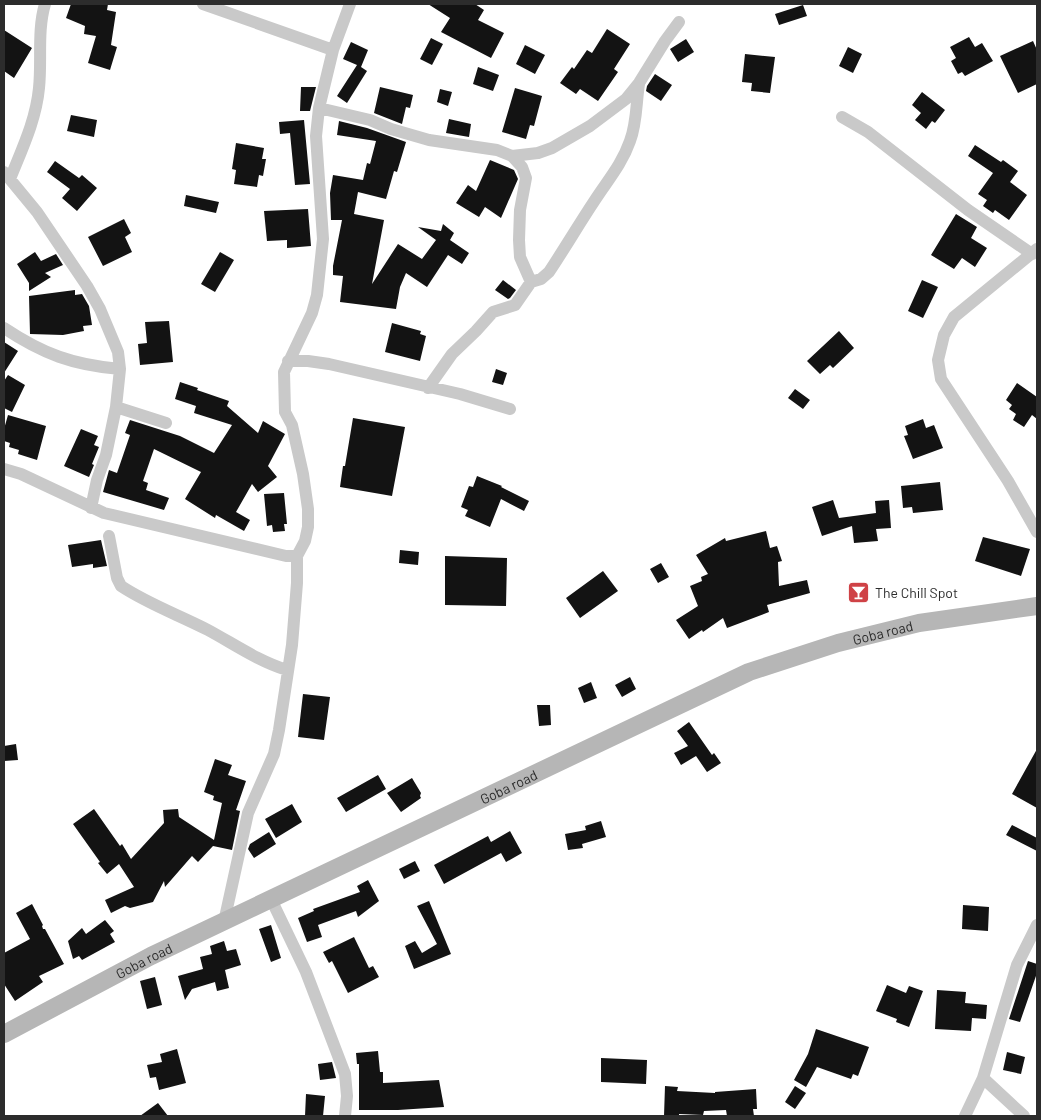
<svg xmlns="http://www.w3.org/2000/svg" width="1041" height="1120" viewBox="0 0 1041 1120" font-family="Barlow,sans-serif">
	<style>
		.building { fill: #131313 }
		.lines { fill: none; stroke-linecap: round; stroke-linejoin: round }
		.minor { stroke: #c9c9c9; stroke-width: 12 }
		.secondary { stroke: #b6b6b6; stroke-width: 18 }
		.labels { text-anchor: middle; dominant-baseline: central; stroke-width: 5; stroke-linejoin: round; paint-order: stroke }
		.poi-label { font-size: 14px; fill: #2c2c2c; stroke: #fff; text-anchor: start }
		.street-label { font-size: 14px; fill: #2c2c2c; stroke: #fff }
	</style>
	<rect width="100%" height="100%" fill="#fff"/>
	<path class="building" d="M71,4H108L107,10L116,12L111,45L117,47L110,70L88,63L96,36L84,34L85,26L66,18Z
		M428,4H475L484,10L478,20L504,33L491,58L441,32L450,18Z
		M803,5L807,16L779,25L775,14Z
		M607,29L630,44L614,69L618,72L598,101L580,89L576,94L560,83L572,67L574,69L587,50L592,53Z
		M4,30L32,48L14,78L4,71Z
		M969,37L975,47L982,43L993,61L965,76L962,72L958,74L951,61L956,58L950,47Z
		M431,38L443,44L432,65L420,59Z
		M686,39L694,52L678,62L670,49Z
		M1033,41L1037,50V84L1018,93L1000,56Z
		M351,42L368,50L361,67L367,71L347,103L337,96L357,65L343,59Z
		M525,45L545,55L535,74L516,64Z
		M848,47L862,54L853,73L839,66Z
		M745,54L775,57L770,93L751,91L752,83L742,82Z
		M478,67L499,75L493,91L473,84Z
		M655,74L672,85L661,101L646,91L647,86Z
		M301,87H316L310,111H300Z
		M380,87L413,95L410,108L406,107L402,124L374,113Z
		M515,88L542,96L534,126L530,125L526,139L502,132Z
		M440,89L452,92L448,106L437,102Z
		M922,92L945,110L935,123L932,121L926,129L915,120L921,113L912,105Z
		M71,115L97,120L94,137L67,131Z
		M449,119L471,124L469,137L446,133Z
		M304,120L310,184L295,185L290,133L280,134L279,122Z
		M339,121L367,128L406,142L397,172L394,171L386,199L358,192L354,214L384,220L372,284L398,244L422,259L436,240L418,227L441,231L443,224L454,233L450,240L469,253L462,264L448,255L427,287L406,273L400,287L396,309L340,302L343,276L333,275V266L342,220H331L330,193L333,175L363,180L367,163L370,164L376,141L337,135Z
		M236,143L264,148L262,159H266L263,176L259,175L257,187L234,184L236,170L232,169Z
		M975,145L1001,162L1003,160L1018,171L1010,182L1027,195L1009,220L995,210L993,213L983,206L987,200L978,194L993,173L968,156Z
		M490,160L514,170L518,179L501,218L485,207L479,217L456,203L468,185L476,191Z
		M55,161L79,178L82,175L97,188L77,211L62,198L70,189L47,172Z
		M186,195L219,202L216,213L184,206Z
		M308,209L311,246L287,248V240L267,241L264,211Z
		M956,214L977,227L971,238L987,248L975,267L962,258L954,269L931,255Z
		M124,219L131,233L125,237L132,252L103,266L88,237Z
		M35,252L41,261L56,254L63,265L45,273L51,277L29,291V283L17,264Z
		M220,252L234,260L215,292L201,284Z
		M503,280L516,290L510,298L508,299L495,290Z
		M922,280L938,287L923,318L908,311Z
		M75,290V295L82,294L89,306L92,325L83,326L84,331L63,335L30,334L29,296Z
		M169,321L173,362L140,365L138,344L147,343L145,322Z
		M392,323L421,331L420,334L426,336L420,361L385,352Z
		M839,331L854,348L833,368L830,365L820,374L807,361Z
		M4,342L18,351L4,373Z
		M496,369L507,373L503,385L492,382Z
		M8,375L25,385L12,412L4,408V381Z
		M180,382L198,388L197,390L229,401L227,406L258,433L263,421L285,434L268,466L277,477L258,492L252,484L236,512L250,520L244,531L216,515L215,518L185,499L201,472L154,449L143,481L148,483L146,490L169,498L164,510L103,492L109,470L117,473L130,435L125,433L130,420L180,436L214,453L232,425L194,413L196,406L175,399Z
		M1017,383L1037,397V419L1032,415L1024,427L1013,420L1016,414L1009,409L1012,405L1006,400Z
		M795,389L810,400L803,409L788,398Z
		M8,415L46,426L37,460L18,454L19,450L9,447L10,443L4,441V429Z
		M353,418L405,427L392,496L340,487L343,466H345Z
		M923,419L926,428L934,425L943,448L913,459L904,436L908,435L905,426Z
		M81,429L98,436L94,445L99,447L92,464L94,465L89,477L64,466Z
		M477,476L502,486L501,487L529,501L524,511L501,499L490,527L465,516L468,510L461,507L469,486L473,487Z
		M940,482L943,510L913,513L912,507L903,508L901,486Z
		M284,493L287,524H284L285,531L273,532L272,525L267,526L264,494Z
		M833,500L839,518L876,513L875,501L889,500L891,528L876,529L878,541L854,543L852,526L822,536L812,507Z
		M766,531L770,548L777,546L782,561L778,562L779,586L807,580L810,593L767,605L769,612L727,628L723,618L703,632L702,630L689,639L676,620L698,606L690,586L702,581L701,577L708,574L696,555L725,538L726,541Z
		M983,537L1030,549L1021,576L975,561Z
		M101,540L107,566L93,568V564L72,567L68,545Z
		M400,550L419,552L418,565L399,563Z
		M445,556L507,558L506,606L445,605Z
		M661,563L669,577L658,583L650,569Z
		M603,571L618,591L580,618L566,598Z
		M630,677L636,689L622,697L615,685Z
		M591,682L597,698L584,703L578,688Z
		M303,694L330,697L324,740L298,737Z
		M537,705H550L551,725L539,726Z
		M689,722L712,755L714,753L721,763L707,772L696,756L681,765L674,753L688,746L677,731Z
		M16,744L18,760L4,761V746Z
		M1037,749V808L1012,794Z
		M215,759L232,765L228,775L246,781L236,810L240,811L232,850L213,846L198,862L192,856L165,887L164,881L153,902L130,908L125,906L111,913L105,900L134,887L119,864L107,874L98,863L100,862L73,824L94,809L120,846L122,844L131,859L164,823L163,810L178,809L179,817L214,840L222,803L213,800L214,796L204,792Z
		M378,775L386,789L346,812L337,798Z
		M412,778L421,793L420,796L421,798L401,812L387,793Z
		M292,804L302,822L276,838L265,819Z
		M601,821L606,837L582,844L583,848L568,850L565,834L586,830L585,826Z
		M1012,825L1037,838V851L1006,835Z
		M510,831L522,853L506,862L501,853L444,884L434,865L488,836L491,842Z
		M269,832L276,844L254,858L248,849L250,844Z
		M415,861L420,871L404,879L399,869Z
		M368,880L379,901L358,917L356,911L318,925L322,937L307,942L298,918L314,911L313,909L360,892L357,886Z
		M429,901L451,954L414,969L405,946L415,941L422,953L437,944L417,906Z
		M32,904L43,925L42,926L43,929H45L64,964L39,976L43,982L15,1001L4,984V953L30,939L16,913Z
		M963,905L989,907L988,931L962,929Z
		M105,920L114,931L110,934L115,942L82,960L79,956L73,959L68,941L82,928L86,934Z
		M271,925L281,958L271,962L259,929Z
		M354,937L369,968L373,966L379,977L348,993L332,961L329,963L323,952Z
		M224,941L227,951L236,949L241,965L225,970L229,988L217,991L215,982L192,989L185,1000L178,976L203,969L200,957L212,954L210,946Z
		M1028,961L1037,964V973L1020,1022L1009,1019Z
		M155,977L162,1005L147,1009L140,981Z
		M887,985L906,993L909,986L923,991L909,1027L896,1022L897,1019L876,1011Z
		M937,990L966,992L965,1003L987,1005L986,1019L972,1018L971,1031L935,1029Z
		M816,1029L869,1047L858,1076L853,1074L851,1079L817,1067L806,1087L794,1080L808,1054Z
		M177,1049L186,1083L159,1090L156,1077L150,1078L147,1065L162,1062L160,1054Z
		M378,1051L380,1072H383V1083L439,1080L444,1107L398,1110H359V1064H357L356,1053Z
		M1007,1052L1025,1057L1021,1074L1003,1070Z
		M601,1058L647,1060L646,1084L601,1082Z
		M332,1062L336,1078L320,1080L318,1064Z
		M665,1086L678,1087L677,1091L715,1093V1092L756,1089L757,1109H753L754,1116H727L726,1110L704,1111L703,1115L679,1114V1116H664Z
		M795,1086L806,1093L795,1109L785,1102Z
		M306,1094L325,1096L323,1116H305Z
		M158,1103L168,1116H140Z"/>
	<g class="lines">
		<path class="minor" d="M203,4L333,50
			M319,108L370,120L391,129L429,140L497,150L512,156L538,153L552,148L590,126L626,99L639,83L665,41L679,22
			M842,117L868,132L968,210L1032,254
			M512,156L522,167L526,178L520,210L519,240L520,257L531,282
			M4,172L37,212L87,286L100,309L118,352L120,369L116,407L106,455L97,480L91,508
			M10,179C22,149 36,120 39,88C42,60 37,31 45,4
			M1037,249L954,317L944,335L938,360L941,379L1008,481L1037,532
			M4,328C43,354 73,365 120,369
			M288,361H308L329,364L460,394L510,409
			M428,388L452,354L476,331L493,312L515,305L531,282L541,279L549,272C565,248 579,224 595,200C608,180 622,164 630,141C637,123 636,103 639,84
			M116,407L166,423
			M4,469L21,474L104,513L286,556H297
			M109,536L117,578L121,586C148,604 179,615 208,630C234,644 258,661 287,670
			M271,899L306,972L345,1074L347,1096L345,1116
			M224,922L248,813L274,754L279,730L292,645L297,583V556L305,541L308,527V509L303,474L292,425L285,412L284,372L312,313L317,295L323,239L316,136L319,108L333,50L350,4
			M983,1078L1024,1116
			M965,1116L983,1078L1017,965L1037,925"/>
		<path class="secondary" id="s1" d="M4,1034L151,956L749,672L838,643L919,623L1037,606"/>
	</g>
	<defs>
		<symbol id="bar-square" viewBox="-11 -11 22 22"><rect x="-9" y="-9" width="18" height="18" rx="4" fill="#cf4246" stroke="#fff"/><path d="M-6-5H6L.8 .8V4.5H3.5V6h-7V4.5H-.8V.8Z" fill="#fff"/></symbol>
	</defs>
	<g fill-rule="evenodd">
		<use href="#bar-square" x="846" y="580" width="25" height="25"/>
	</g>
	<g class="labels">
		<g class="poi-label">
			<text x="875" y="592">The Chill Spot</text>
		</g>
		<g class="street-label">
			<text stroke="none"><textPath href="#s1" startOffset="968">Goba road</textPath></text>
			<text stroke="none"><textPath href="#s1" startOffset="562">Goba road</textPath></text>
			<text stroke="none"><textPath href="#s1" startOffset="158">Goba road</textPath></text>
		</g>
	</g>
	<rect width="1041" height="1120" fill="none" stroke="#2c2c2c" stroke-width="10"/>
</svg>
